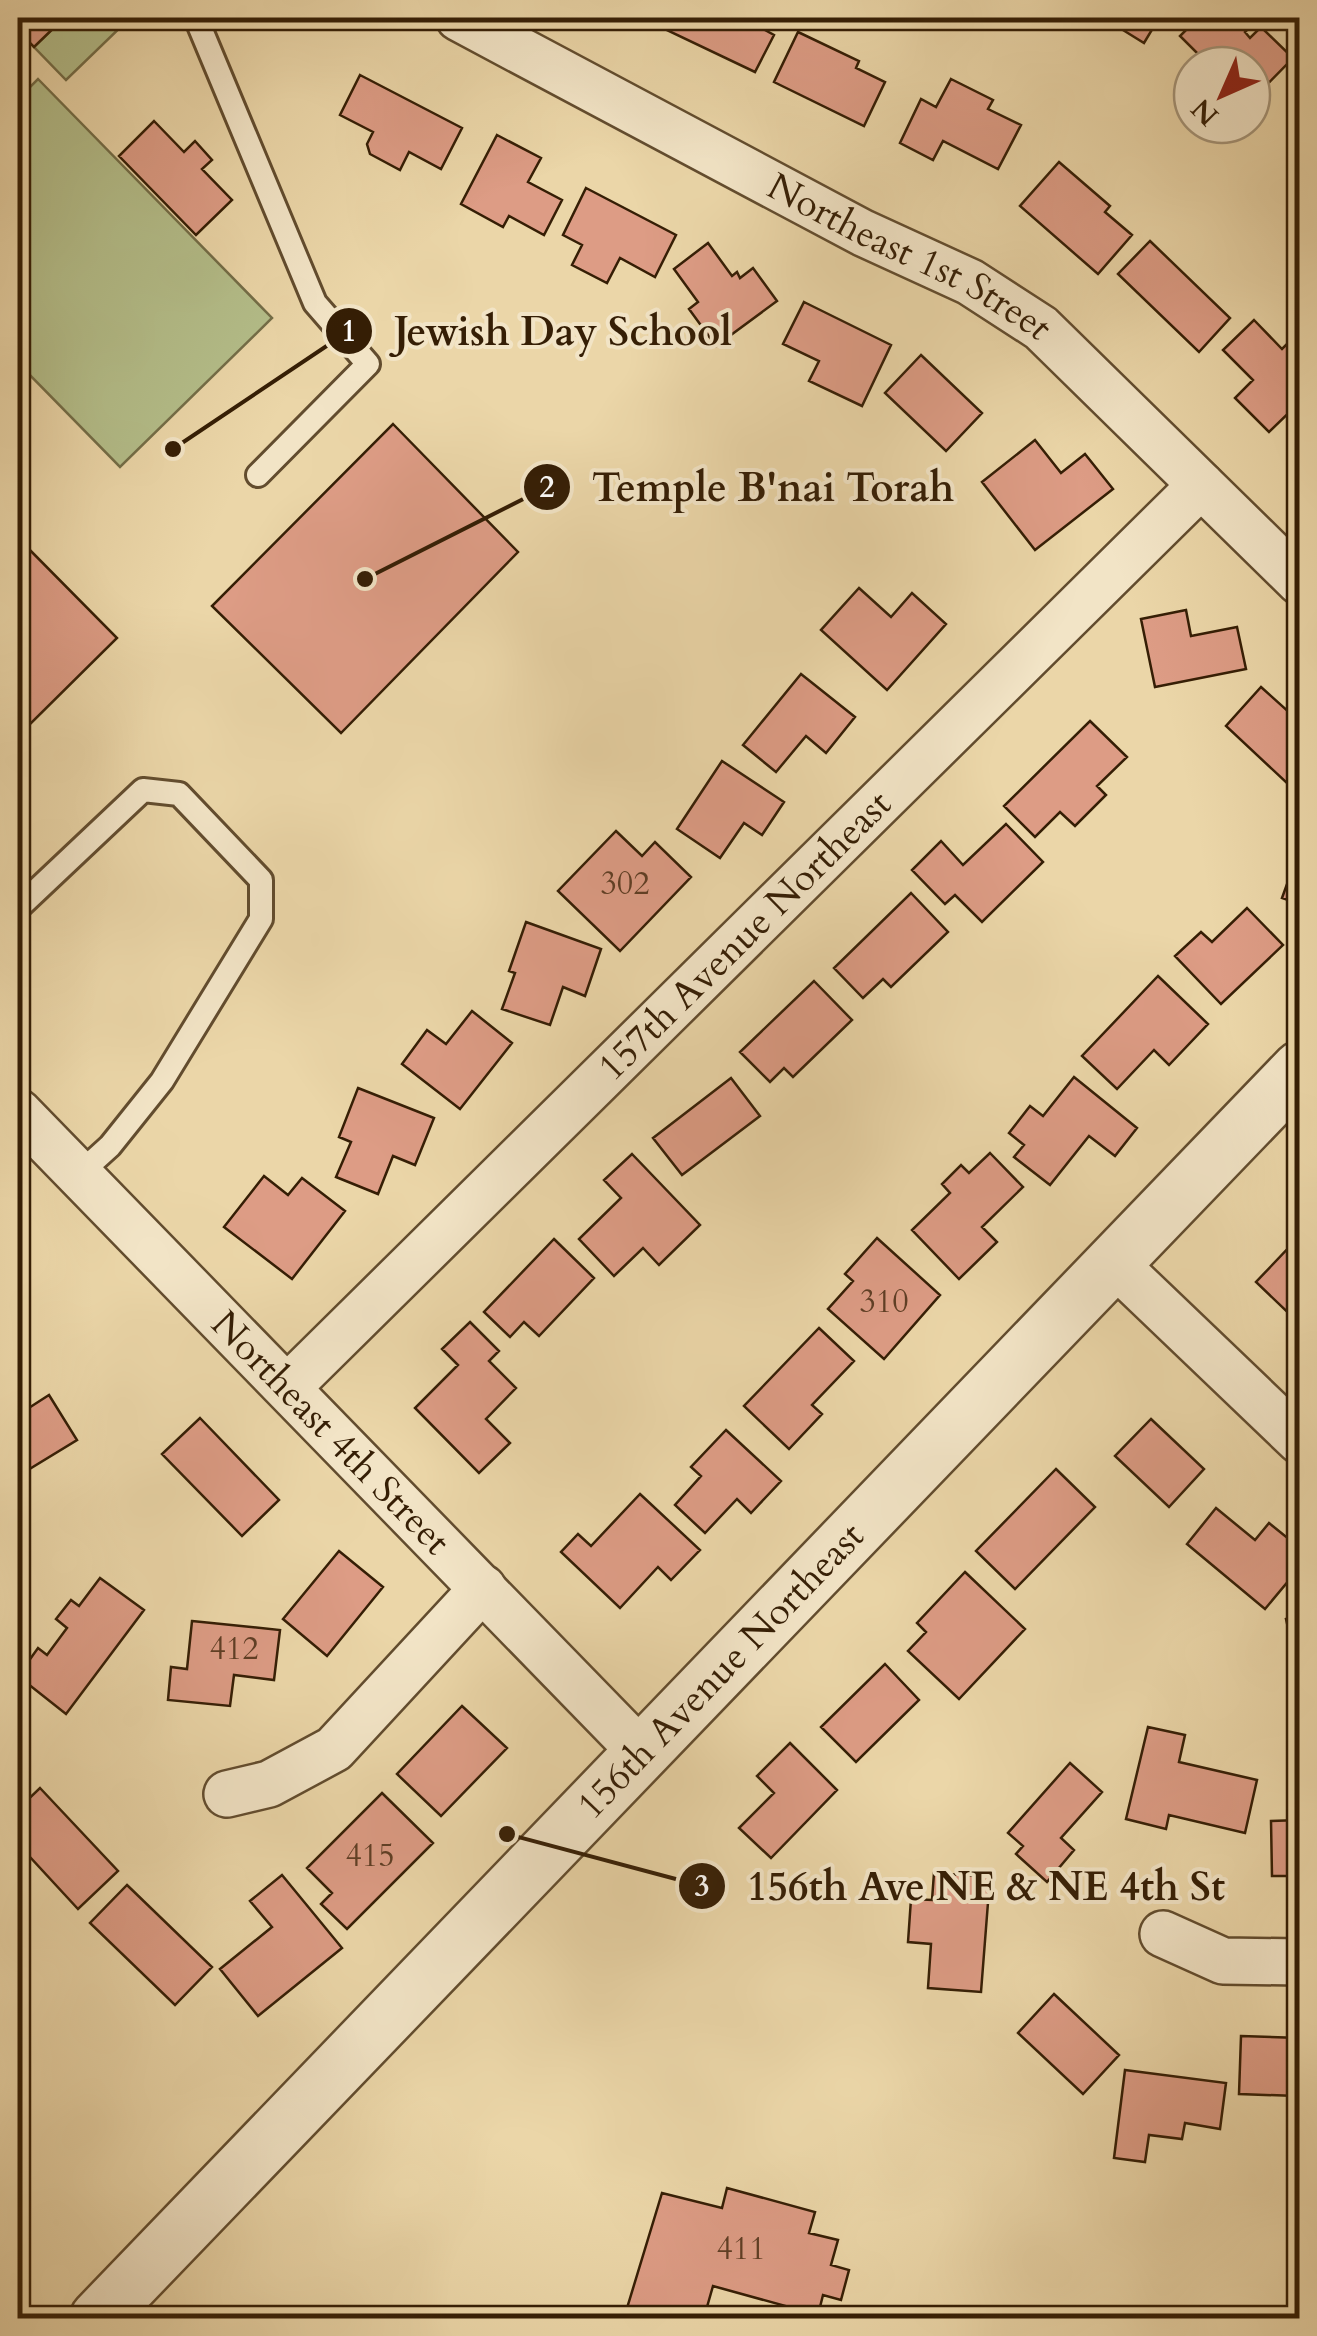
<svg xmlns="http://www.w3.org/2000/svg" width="1317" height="2336" viewBox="0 0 1317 2336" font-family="Cardo,serif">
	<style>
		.pitch { fill: #b4be8a; stroke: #746e48; stroke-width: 2.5 }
		.building { fill: #dd9c85; stroke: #351e05; stroke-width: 2.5 }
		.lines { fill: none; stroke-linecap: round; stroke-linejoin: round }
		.service-casing { stroke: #624c2e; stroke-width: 28 }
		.minor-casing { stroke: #624c2e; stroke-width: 50 }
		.tertiary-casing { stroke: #624c2e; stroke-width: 60 }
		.service { stroke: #f2e4c6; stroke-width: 22 }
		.minor { stroke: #f2e4c6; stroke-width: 45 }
		.tertiary { stroke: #f2e4c6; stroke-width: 55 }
		.labels { text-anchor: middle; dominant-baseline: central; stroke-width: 8; stroke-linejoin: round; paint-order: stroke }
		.number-label { font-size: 32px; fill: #5f3e25 }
		.street-label { font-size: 38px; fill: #351e05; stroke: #f2e4c6 }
		.leader { fill: none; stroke: #351e05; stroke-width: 4 }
		.callout-dot { fill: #351e05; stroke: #f2e4c6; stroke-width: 4 }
		.mark-label { font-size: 30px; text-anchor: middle; font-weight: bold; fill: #fff }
		.callout-label { font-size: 40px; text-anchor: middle; font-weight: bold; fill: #351e05; stroke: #f2e4c6; stroke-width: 8; stroke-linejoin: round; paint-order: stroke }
	</style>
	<rect width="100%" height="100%" fill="#ebd6a8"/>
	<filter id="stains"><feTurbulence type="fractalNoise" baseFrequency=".002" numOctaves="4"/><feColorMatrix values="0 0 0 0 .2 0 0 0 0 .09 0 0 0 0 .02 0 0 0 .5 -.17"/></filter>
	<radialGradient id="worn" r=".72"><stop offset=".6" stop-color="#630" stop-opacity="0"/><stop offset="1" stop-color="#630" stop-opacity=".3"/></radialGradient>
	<path class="pitch" d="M64,18H128L129,19L66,80L34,47Z
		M38,79L272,318L120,467L18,363V99Z"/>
	<path class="building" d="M18,18H64L34,47L18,31Z
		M657,18H743L774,35L755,72L654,24Z
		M1113,18H1159L1144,43L1110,22Z
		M1198,18H1259L1245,32L1250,38L1261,27L1293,58L1252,100V65H1209L1180,36Z
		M798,32L859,61L856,68L885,82L864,126L774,82Z
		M360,75L462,128L441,169L409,152L400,170L370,154L367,144L373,132L340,115Z
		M951,79L993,100L988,109L1021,125L998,169L943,141L933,160L900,143L921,99L936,107Z
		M154,121L184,152L195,141L212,160L202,169L232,200L196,235L119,156Z
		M497,135L541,158L528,182L562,200L544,235L509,216L503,227L461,204Z
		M1059,162L1110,206L1105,212L1132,235L1098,274L1020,206Z
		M586,188L676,235L655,277L620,258L607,283L572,265L582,245L563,235Z
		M1150,241L1230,318L1199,352L1118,274Z
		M708,243L732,276L737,272L740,278L753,268L777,301L716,346L689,309L698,302L674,269Z
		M804,302L891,345L862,406L809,381L819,361L783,344Z
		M1254,320L1282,349L1291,340L1300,349V402L1269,432L1235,398L1253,380L1223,350Z
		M921,355L982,413L946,451L885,393Z
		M393,424L518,552L341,733L212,606Z
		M1035,440L1061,473L1085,454L1113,489L1035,550L982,482Z
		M18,538L117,638L18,736Z
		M859,588L891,617L912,593L946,624L887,690L821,630Z
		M1186,610L1191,636L1237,627L1246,669L1155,687L1141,619Z
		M801,674L855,717L826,753L806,736L776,772L743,745Z
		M1261,687L1300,722V771L1288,784L1226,726Z
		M1090,721L1127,757L1097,786L1106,795L1075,826L1060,812L1035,837L1004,806Z
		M722,761L784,802L762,835L744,823L720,858L677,829Z
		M1006,824L1043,862L982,922L955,895L945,904L912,870L941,841L963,865Z
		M616,831L642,856L655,842L691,877L620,951L558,891Z
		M1300,848V904L1282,898Z
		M911,893L948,932L891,987L883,979L863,998L834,968Z
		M1247,908L1283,945L1221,1004L1175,956L1201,932L1212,942Z
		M526,922L601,949L585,996L563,987L550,1025L502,1009L515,973L509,971Z
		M1158,976L1208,1024L1169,1065L1154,1050L1117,1089L1082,1056Z
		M814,981L852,1020L793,1077L784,1068L770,1082L740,1052Z
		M472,1011L512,1043L460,1109L402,1064L427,1030L446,1044Z
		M1074,1077L1137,1128L1115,1156L1089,1136L1050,1185L1014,1157L1024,1145L1009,1133L1030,1106L1043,1116Z
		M731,1078L760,1116L682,1175L653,1138Z
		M358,1088L434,1118L415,1165L393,1156L378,1194L336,1177L351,1142L339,1137Z
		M990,1153L1023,1187L982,1227L997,1242L959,1279L912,1230L950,1193L942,1184L961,1165L969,1173Z
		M632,1154L700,1225L659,1265L643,1248L614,1276L579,1239L621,1198L604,1180Z
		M264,1176L288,1195L302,1178L345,1211L292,1279L224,1227Z
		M877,1238L940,1295L884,1359L828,1309L853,1281L845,1274Z
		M554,1239L594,1278L539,1336L524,1322L510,1337L484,1312Z
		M1296,1240L1300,1243V1324L1256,1282Z
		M470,1322L499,1351L489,1361L516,1388L486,1419L510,1443L479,1473L415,1408L458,1365L442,1349Z
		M819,1328L854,1361L812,1405L822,1414L789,1449L744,1406Z
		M49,1395L77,1440L18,1476V1407L21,1413Z
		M200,1418L279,1500L242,1536L162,1454Z
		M1151,1419L1204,1469L1169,1507L1115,1456Z
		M726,1430L781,1481L751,1513L737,1499L705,1533L675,1505L701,1476L691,1467Z
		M1056,1469L1095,1507L1015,1589L976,1551Z
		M640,1494L700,1550L671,1580L658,1567L620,1608L561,1552L578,1534L591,1546Z
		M1216,1508L1255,1540L1269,1523L1300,1548V1567L1265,1609L1187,1544Z
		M339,1551L383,1587L327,1656L283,1619Z
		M965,1572L1025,1629L959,1699L908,1651L926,1632L917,1623Z
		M100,1578L144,1610L66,1714L18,1676L38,1648L47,1655L67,1628L56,1619L71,1600L79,1606Z
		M1300,1616V1644L1292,1646L1286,1619Z
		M192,1621L280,1630L274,1680L234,1675L230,1706L168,1700L171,1667L187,1669Z
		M885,1664L919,1700L856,1762L821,1727Z
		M462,1706L507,1748L441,1816L397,1774Z
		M1148,1727L1185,1735L1179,1762L1257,1780L1245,1833L1169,1815L1166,1829L1126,1819Z
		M790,1743L837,1790L771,1858L739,1828L774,1793L757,1776Z
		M1070,1763L1102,1792L1061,1838L1074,1850L1047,1882L1016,1854L1023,1846L1008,1833Z
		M40,1788L118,1871L78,1909L18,1844V1809Z
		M382,1793L433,1843L347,1929L321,1904L332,1893L307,1868Z
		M1300,1820V1876H1272L1271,1821Z
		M934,1873L990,1877L981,1992L928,1988L931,1944L908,1942L911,1899L932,1900Z
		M282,1875L342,1948L258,2016L220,1969L272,1927L250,1901Z
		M127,1885L212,1967L175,2005L90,1923Z
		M1054,1994L1119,2055L1083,2094L1018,2033Z
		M1241,2036L1300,2038V2109L1297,2096L1239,2094Z
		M1125,2070L1226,2083L1220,2129L1185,2123L1182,2139L1149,2135L1145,2162L1114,2158Z
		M727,2188L815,2212L809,2233L838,2240L831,2265L849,2270L841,2300L823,2295L818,2315L713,2286L705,2314L720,2318H624L662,2193L722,2208Z"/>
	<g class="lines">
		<defs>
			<path id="service" d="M196,18L315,303L368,364L258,475
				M18,908L143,790L179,794L261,880V919L162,1081L110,1146L78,1175"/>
			<g id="minor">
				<path id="s1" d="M459,18L863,233L970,282L1041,328L1300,582"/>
				<path id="s2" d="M18,1112L643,1754"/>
				<path d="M1114,1263L1300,1441"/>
				<path id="s3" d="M288,1387L1201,485"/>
				<path d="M227,1794L269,1784L334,1749L483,1588"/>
				<path d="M1163,1934L1223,1961L1300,1962"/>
			</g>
			<g id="tertiary">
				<path id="s4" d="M98,2318L1300,1069"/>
			</g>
		</defs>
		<use href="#service" class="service-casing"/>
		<use href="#minor" class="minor-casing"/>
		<use href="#tertiary" class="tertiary-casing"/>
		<use href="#service" class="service"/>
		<use href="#minor" class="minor"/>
		<use href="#tertiary" class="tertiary"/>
	</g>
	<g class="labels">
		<g class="number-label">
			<text x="625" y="884">302</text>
			<text x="884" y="1302">310</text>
			<text x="234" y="1649">412</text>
			<text x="370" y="1856">415</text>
			<text x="741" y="2249">411</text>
		</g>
		<g class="street-label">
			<text stroke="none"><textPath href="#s1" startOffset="510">Northeast 1st Street</textPath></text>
			<text stroke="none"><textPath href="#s3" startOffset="642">157th Avenue Northeast</textPath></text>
			<text stroke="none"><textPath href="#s2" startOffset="448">Northeast 4th Street</textPath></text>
			<text stroke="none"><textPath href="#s4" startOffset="898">156th Avenue Northeast</textPath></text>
		</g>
	</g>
	<path class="leader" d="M173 449L349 331M365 579L547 487M507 1834L702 1886"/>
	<g class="callout-dot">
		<circle cx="173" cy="449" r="10"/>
		<circle cx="365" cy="579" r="10"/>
		<circle cx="507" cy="1834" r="10"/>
		<circle cx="349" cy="331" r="25"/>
		<circle cx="547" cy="487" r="25"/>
		<circle cx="702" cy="1886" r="25"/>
	</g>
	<g class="mark-label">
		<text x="349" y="341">1</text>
		<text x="547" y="497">2</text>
		<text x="702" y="1896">3</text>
	</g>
	<g class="callout-label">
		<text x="563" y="345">Jewish Day School</text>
		<text x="773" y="501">Temple B'nai Torah</text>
		<text x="986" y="1900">156th Ave NE &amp; NE 4th St</text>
	</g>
	<rect width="1317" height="2336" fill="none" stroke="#ebd6a8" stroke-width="60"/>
	<rect x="20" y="20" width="1277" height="2296" fill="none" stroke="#351e05" stroke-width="5"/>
	<rect x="30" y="30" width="1257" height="2276" fill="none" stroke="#351e05" stroke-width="2.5"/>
	<g transform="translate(1222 95) rotate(225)"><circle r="48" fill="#f2e4c6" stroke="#a69579" stroke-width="2.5"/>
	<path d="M0-8L18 38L0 25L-18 38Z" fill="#8f2418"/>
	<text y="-15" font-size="28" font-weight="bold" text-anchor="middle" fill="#351e05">N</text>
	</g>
	<rect width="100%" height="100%" filter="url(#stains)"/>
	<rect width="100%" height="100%" fill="url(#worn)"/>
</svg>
